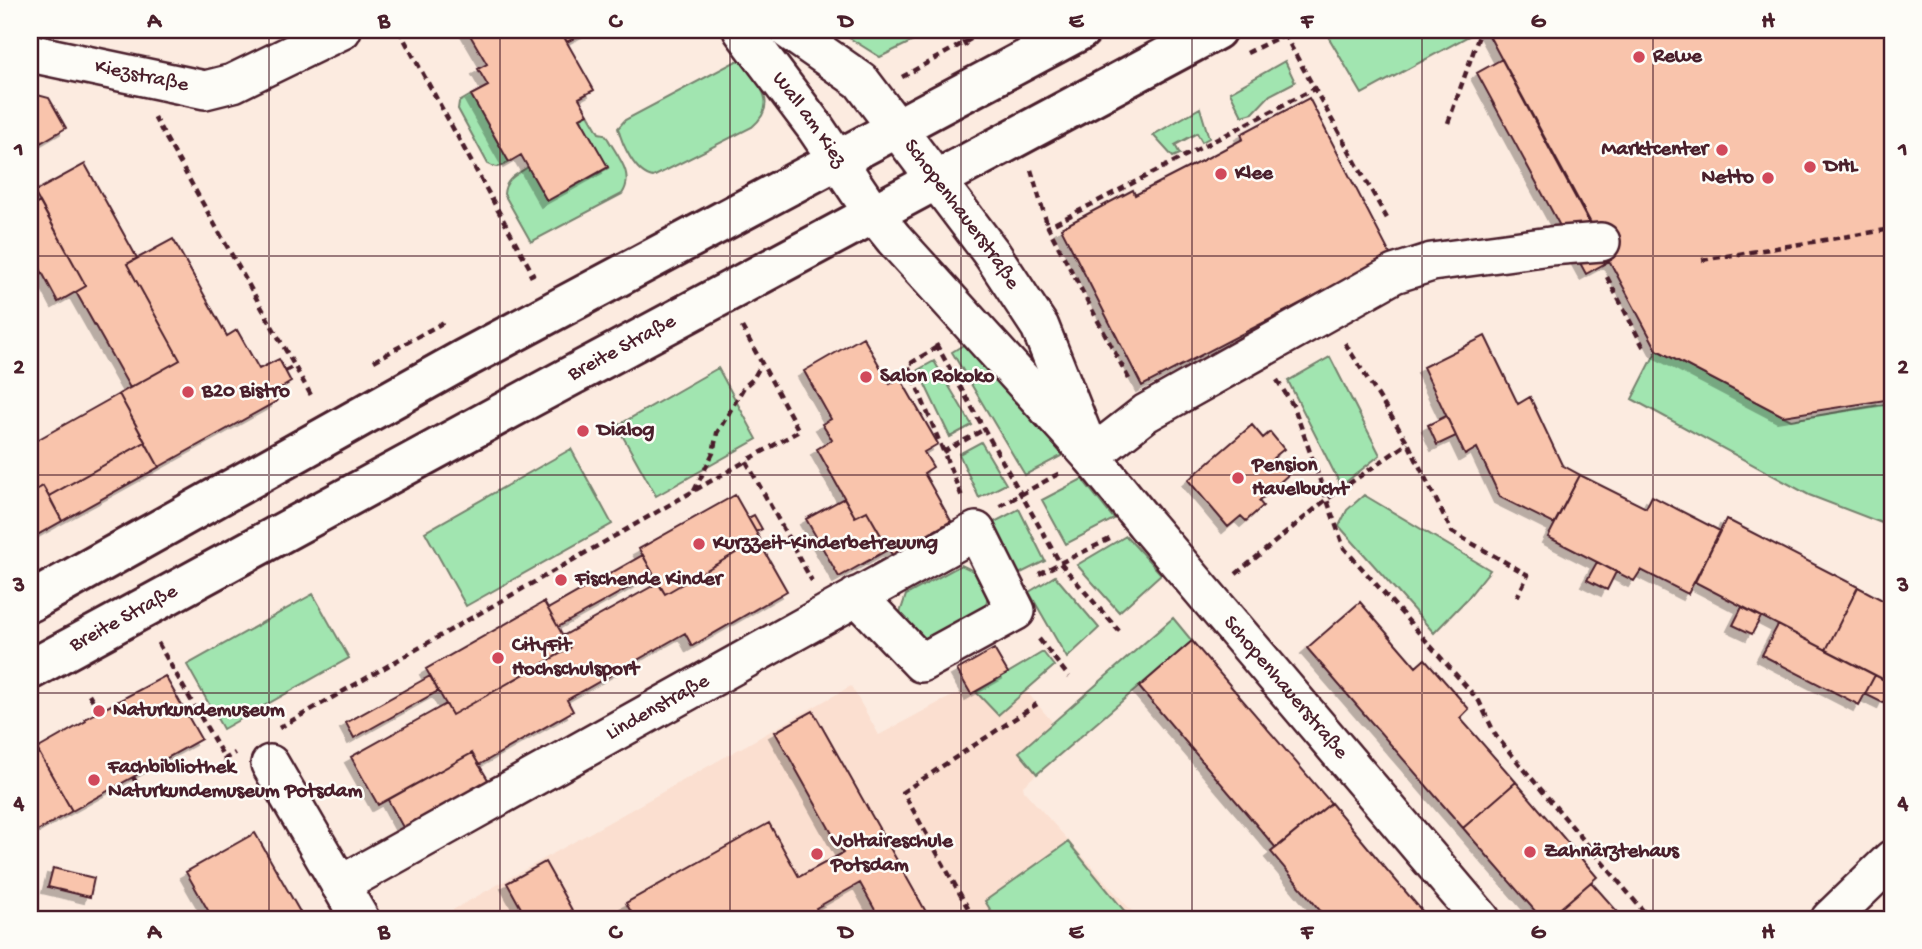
<svg xmlns="http://www.w3.org/2000/svg" width="1922" height="949" viewBox="0 0 1922 949" font-family="'Gochi Hand',sans-serif">
	<style>
		.built { fill: #fbdfd0 }
		.green { fill: #a1e5b0; stroke: #76826e; stroke-width: 2 }
		.building { fill: #f9c4ac; stroke: #4a1f2b; stroke-width: 2; filter: url(#shadow) }
		.lines { fill: none; stroke-linecap: round; stroke-linejoin: round }
		.minor-casing { stroke: #4a1f2b; stroke-width: 42 }
		.major-casing { stroke: #4a1f2b; stroke-width: 44 }
		.path { stroke: #4a1f2b; stroke-width: 4.5; stroke-dasharray: 7 5; stroke-linecap: butt }
		.minor { stroke: #fdfcf7; stroke-width: 37 }
		.major { stroke: #fdfcf7; stroke-width: 38 }
		.grid { fill: none; stroke: #4a1f2b; stroke-width: 2; stroke-opacity: 0.55 }
		.poi-dot { fill: #d1495b; stroke: #fdfcf7; stroke-width: 2.5 }
		.labels { text-anchor: middle; dominant-baseline: central; stroke-width: 5; stroke-linejoin: round; paint-order: stroke }
		.poi-label { font-size: 21px; font-weight: bold; fill: #4a1f2b; stroke: #fdfcf7; text-anchor: start }
		.street-label { font-size: 21px; fill: #4a1f2b; stroke: #fdfcf7 }
		.neatline { fill: none; stroke: #4a1f2b; stroke-width: 2.5 }
		.grid-label { font-size: 23px; text-anchor: middle; font-weight: bold; fill: #4a1f2b }
	</style>
	<defs>
		<filter id="shadow"><feDropShadow dx="-6" dy="6" stdDeviation="0" flood-color="#0004"/></filter>
	</defs>
	<rect width="100%" height="100%" fill="#fcebe0"/>
	<filter id="ink" filterUnits="userSpaceOnUse"><feTurbulence type="fractalNoise" baseFrequency=".0143" numOctaves="2"/><feDisplacementMap in="SourceGraphic" scale="14" xChannelSelector="R" yChannelSelector="G"/><feConvolveMatrix kernelMatrix="1 2 1 2 8 2 1 2 1" color-interpolation-filters="sRGB"/></filter>
	<g filter="url(#ink)">
		<path class="built" d="M1010,672L1071,744L1023,786L1024,791L1139,919H443L442,916L851,686L879,735L940,702L968,689L972,694Z"/>
		<path class="green" d="M845,30H919L910,34L913,41L880,57L843,34Z
			M1342,30H1478V31L1362,94L1329,38Z
			M740,59C757,84 781,102 752,127L653,177C635,174 622,144 618,128L625,120Z
			M1285,61L1295,82L1270,95L1253,113L1242,116L1230,92Z
			M471,95L509,162C501,167 497,169 488,164L458,109L459,102Z
			M1200,108L1209,138L1202,142L1197,133L1175,145L1180,154L1173,157L1153,135Z
			M588,114L599,133L604,134L608,139C618,157 635,175 622,194L531,242L504,194C505,179 516,175 528,167L547,201L608,168L580,118Z
			M965,344L1063,455L1025,475L952,352Z
			M1657,350L1791,420L1892,403V527L1809,495L1632,399Z
			M1330,357L1380,455L1341,486L1288,381Z
			M934,361L972,425L950,437L918,370Z
			M718,368L757,439L656,496L617,426Z
			M981,442L1006,484L979,498L959,454Z
			M571,449L612,524L466,606L425,532Z
			M1082,479L1114,519L1066,544L1042,500Z
			M1364,495L1490,570L1466,600L1434,633L1339,526L1347,510Z
			M1019,509L1045,561L1011,578L985,527Z
			M1126,536L1161,574L1119,612L1077,565Z
			M961,565C986,576 992,582 985,610L930,641L909,630L900,613L906,595Z
			M1055,576L1099,628L1067,658L1029,592Z
			M313,594L349,658L223,729L187,665Z
			M1173,618L1192,641L1037,774L1019,752Z
			M1043,652L1054,666L998,715L976,692Z
			M1068,842L1131,919H996L985,901Z"/>
		<path class="building" d="M467,30H560L594,90L579,98L588,114L580,118L608,167L547,201L521,155L509,162L471,95L488,86L478,69L487,64Z
			M560,30H589L567,42Z
			M1486,30H1892V399L1783,416L1657,350Z
			M1502,59L1611,260L1586,274L1477,73Z
			M30,93L49,98L66,128L30,149Z
			M1309,98L1391,256L1142,386L1061,228L1133,190L1135,195L1209,157L1243,139L1241,134Z
			M85,164L137,258L127,264L180,360L130,388L76,292L86,286L34,192Z
			M40,202L86,286L58,302L30,250V208Z
			M173,239L227,336L237,330L259,369L279,359L291,382L273,393L277,401L159,467L119,394L180,360L127,264Z
			M1485,336L1518,404L1530,397L1562,465L1580,475L1554,524L1500,497L1477,448L1465,455L1423,367Z
			M863,337L890,384L900,378L938,444L924,452L933,467L924,473L951,521L892,555L867,511L855,517L817,449L832,440L822,424L831,419L804,371Z
			M119,394L145,442L49,496L43,486L30,493V444Z
			M1446,416L1456,436L1437,445L1428,425Z
			M1252,425L1263,438L1270,432L1284,449L1273,458L1288,475L1259,501L1263,506L1246,521L1241,516L1228,527L1188,480Z
			M145,442L159,467L62,521L49,496Z
			M1580,475L1646,508L1652,496L1720,531L1688,594L1641,570L1634,581L1548,537Z
			M43,486L62,521L30,539V493Z
			M735,495L760,539L665,594L639,549Z
			M844,498L855,517L867,511L889,549L839,577L806,519Z
			M754,515L762,529L756,532L748,518Z
			M1726,519L1858,587L1826,650L1695,582Z
			M758,540L787,591L692,646L685,633L567,700L573,711L479,765L472,753L378,805L351,757L446,704L452,715L570,648L563,636L658,583L665,594Z
			M643,555L653,574L558,627L548,609Z
			M1597,562L1616,572L1607,590L1587,580Z
			M1858,587L1892,605V684L1826,650Z
			M544,602L570,648L452,715L426,669Z
			M1360,602L1416,667L1425,659L1469,709L1460,718L1516,782L1463,828L1307,648Z
			M1742,607L1761,617L1752,634L1733,625Z
			M1778,625L1875,675L1859,705L1762,655Z
			M1192,641L1331,803L1276,848L1139,687Z
			M994,649L1008,673L971,694L957,670Z
			M1875,675L1892,684L1883,703L1865,694Z
			M165,676L201,739L72,811L37,749L86,721L85,719Z
			M430,676L438,691L354,738L346,723Z
			M813,711L930,919H880L860,883L816,908L823,919H635L626,903L769,823L799,877L843,853L775,732Z
			M37,749L72,811L30,835V753Z
			M472,753L490,783L405,831L388,800Z
			M1516,782L1597,877L1548,919H1542L1463,828Z
			M1331,803L1387,870L1429,919H1327L1271,852Z
			M255,833L304,919H213L186,872Z
			M545,862L577,919H527L507,883Z
			M53,868L94,878L90,897L48,887Z
			M1591,882L1624,919H1548Z"/>
		<g class="lines">
			<defs>
				<g id="minor">
					<path id="s1" d="M742,30L815,127L873,213L894,239L1091,456L1145,523L1481,919"/>
					<path id="s2" d="M788,30L861,81L992,254L1040,327L1083,435"/>
					<path id="s3" d="M30,53L205,90L233,83L342,30"/>
					<path d="M1091,456L1146,413L1394,274L1432,262L1550,246L1601,242"/>
					<path d="M270,764L360,919"/>
					<path id="s4" d="M340,885L830,612L976,531L1016,611L921,663L857,596"/>
					<path d="M1830,919L1892,859"/>
				</g>
				<g id="major">
					<path d="M30,602L464,359L1081,30"/>
					<path id="s5" d="M30,670L528,399L1216,30"/>
				</g>
			</defs>
			<use href="#minor" class="minor-casing"/>
			<use href="#major" class="major-casing"/>
			<path class="path" d="M399,30L533,274L525,278
				M957,30L967,48
				M1284,34L1389,222
				M1247,53L1293,30
				M902,77L987,30
				M154,117L312,397
				M1448,123L1481,30
				M1031,170L1048,227
				M1702,260L1892,229
				M1607,277L1645,350
				M742,327L799,431L746,461L812,581
				M1345,343L1408,443L1452,532L1528,575L1517,597
				M936,344L1060,563L1112,538
				M937,347L908,365L962,497
				M374,361L444,322
				M285,371L294,366
				M1129,379L1048,227L1314,89
				M1277,380L1294,407L1344,548L1479,701L1496,736L1650,919
				M943,452L985,429
				M694,491L713,453L717,433L744,387L753,379L761,365
				M1000,506L1060,473
				M1039,574L1060,563L1119,631
				M1236,574L1327,499L1408,443
				M1039,639L1069,677
				M158,643L225,759L235,753
				M89,694L99,711
				M279,728L746,461
				M133,777L141,791
				M77,919V915
				M974,919L903,792L1037,704"/>
			<use href="#minor" class="minor"/>
			<use href="#major" class="major"/>
		</g>
	</g>
	<path class="grid" d="M269,30V919M500,30V919M730,30V919M961,30V919M1192,30V919M1422,30V919M1653,30V919M30,256H1892M30,475H1892M30,693H1892"/>
	<g class="poi-dot">
		<circle cx="1639" cy="57" r="7"/>
		<circle cx="1722" cy="150" r="7"/>
		<circle cx="1810" cy="167" r="7"/>
		<circle cx="1221" cy="174" r="7"/>
		<circle cx="1768" cy="178" r="7"/>
		<circle cx="866" cy="377" r="7"/>
		<circle cx="188" cy="392" r="7"/>
		<circle cx="583" cy="431" r="7"/>
		<circle cx="1238" cy="478" r="7"/>
		<circle cx="699" cy="544" r="7"/>
		<circle cx="561" cy="580" r="7"/>
		<circle cx="498" cy="658" r="7"/>
		<circle cx="99" cy="711" r="7"/>
		<circle cx="94" cy="780" r="7"/>
		<circle cx="1530" cy="852" r="7"/>
		<circle cx="817" cy="854" r="7"/>
	</g>
	<g class="labels">
		<g class="poi-label">
			<text x="1653" y="57">Rewe</text>
			<text x="1708" y="150" text-anchor="end">Marktcenter</text>
			<text x="1824" y="167">DHL</text>
			<text x="1235" y="174">Klee</text>
			<text x="1754" y="178" text-anchor="end">Netto</text>
			<text x="880" y="377">Salon Rokoko</text>
			<text x="202" y="392">B20 Bistro</text>
			<text x="597" y="431">Dialog</text>
			<text x="1252" y="466">Pension<tspan x="1252" dy="24">Havelbucht</tspan></text>
			<text x="713" y="544">Kurzzeit-Kinderbetreuung</text>
			<text x="575" y="580">Fischende Kinder</text>
			<text x="512" y="646">CityFit<tspan x="512" dy="24">Hochschulsport</tspan></text>
			<text x="113" y="711">Naturkundemuseum</text>
			<text x="108" y="768">Fachbibliothek<tspan x="108" dy="24">Naturkundemuseum Potsdam</tspan></text>
			<text x="831" y="842">Voltaireschule<tspan x="831" dy="24">Potsdam</tspan></text>
			<text x="1544" y="852">Zahnärztehaus</text>
		</g>
		<g class="street-label">
			<text stroke="none"><textPath href="#s3" startOffset="114">Kiezstraße</textPath></text>
			<text stroke="none"><textPath href="#s1" startOffset="112">Wall am Kiez</textPath></text>
			<text stroke="none"><textPath href="#s2" startOffset="256">Schopenhauerstraße</textPath></text>
			<text stroke="none"><textPath href="#s5" startOffset="674">Breite Straße</textPath></text>
			<text stroke="none"><textPath href="#s5" startOffset="107">Breite Straße</textPath></text>
			<text stroke="none"><textPath href="#s1" startOffset="854">Schopenhauerstraße</textPath></text>
			<text stroke="none"><textPath href="#s4" startOffset="364">Lindenstraße</textPath></text>
		</g>
	</g>
	<rect width="1922" height="949" fill="none" stroke="#fdfcf7" stroke-width="77"/>
	<rect x="38" y="38" width="1846" height="873" class="neatline"/>
	<g class="grid-label">
		<text x="154" y="27">A</text>
		<text x="384" y="27">B</text>
		<text x="615" y="27">C</text>
		<text x="846" y="27">D</text>
		<text x="1076" y="27">E</text>
		<text x="1307" y="27">F</text>
		<text x="1538" y="27">G</text>
		<text x="1768" y="27">H</text>
		<text x="19" y="155">1</text>
		<text x="1903" y="155">1</text>
		<text x="19" y="373">2</text>
		<text x="1903" y="373">2</text>
		<text x="19" y="591">3</text>
		<text x="1903" y="591">3</text>
		<text x="19" y="809">4</text>
		<text x="1903" y="809">4</text>
		<text x="154" y="938">A</text>
		<text x="384" y="938">B</text>
		<text x="615" y="938">C</text>
		<text x="846" y="938">D</text>
		<text x="1076" y="938">E</text>
		<text x="1307" y="938">F</text>
		<text x="1538" y="938">G</text>
		<text x="1768" y="938">H</text>
	</g>
</svg>
